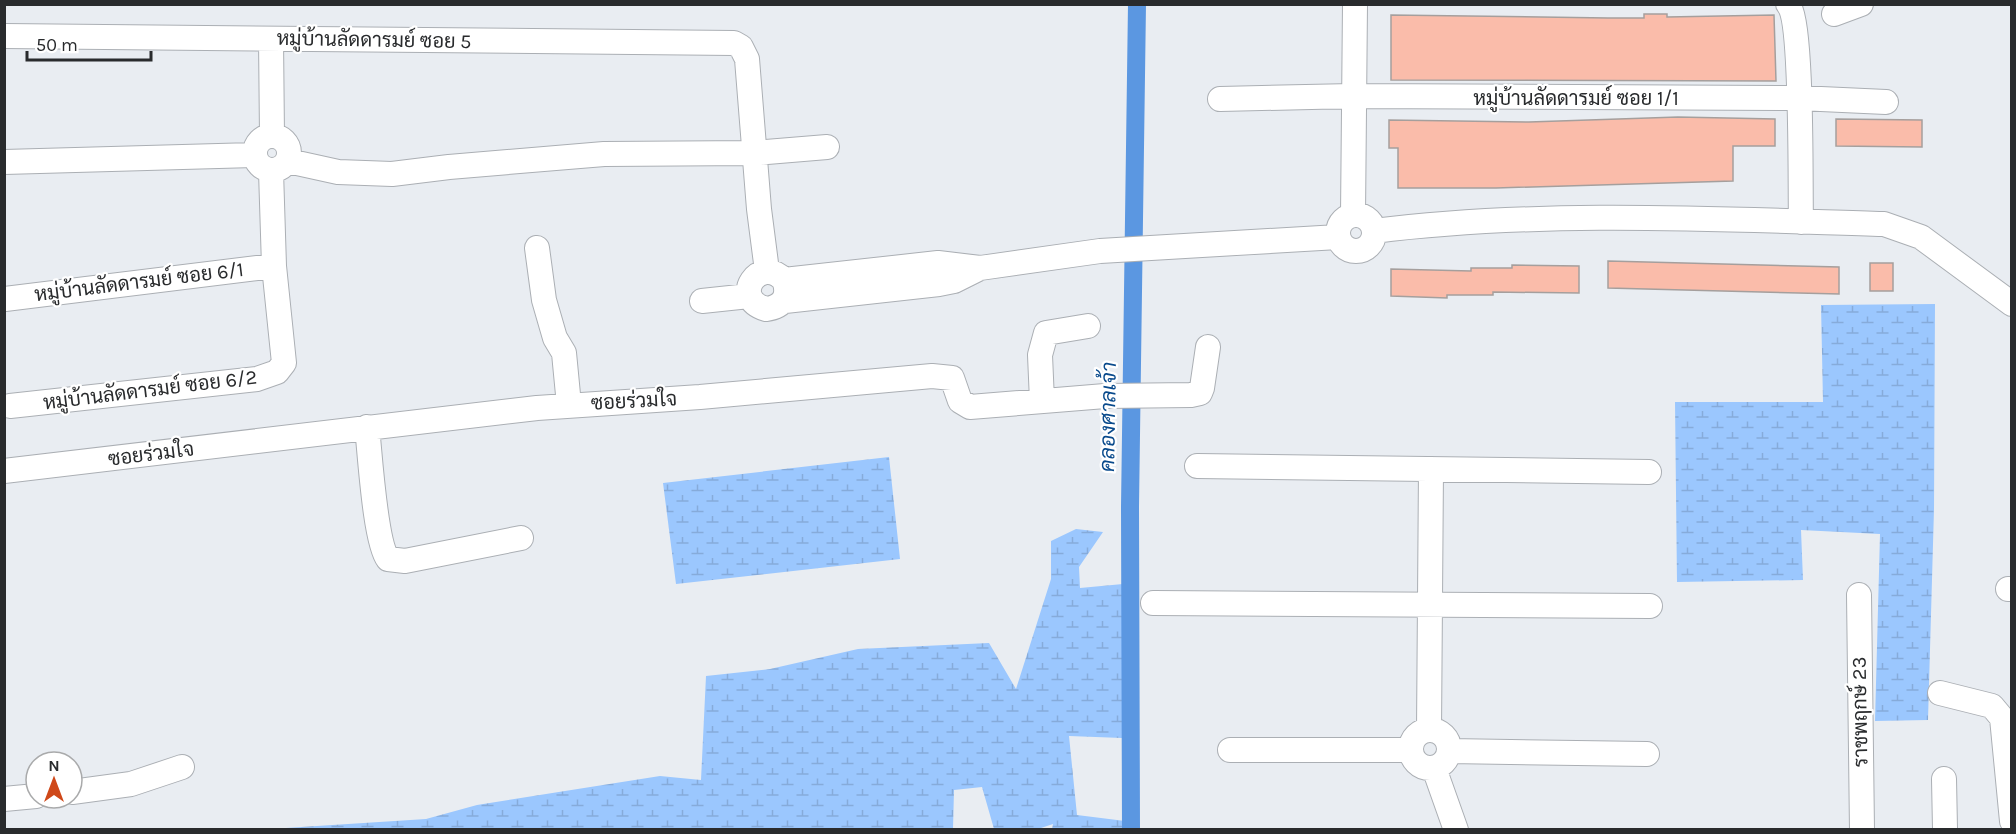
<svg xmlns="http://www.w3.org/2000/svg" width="2016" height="834" viewBox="0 0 2016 834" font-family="Karla,Sarabun,sans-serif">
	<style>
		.wetland { fill: url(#wetland-marsh) }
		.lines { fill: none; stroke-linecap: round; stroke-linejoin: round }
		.canal { stroke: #5b97e1; stroke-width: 18 }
		.building { fill: #fabcaa; stroke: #a59f9d; stroke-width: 1.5 }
		.minor-casing { stroke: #abafb4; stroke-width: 26 }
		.minor { stroke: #fff; stroke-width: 24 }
		.labels { text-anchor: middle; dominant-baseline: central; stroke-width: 4.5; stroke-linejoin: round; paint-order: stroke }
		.street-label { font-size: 20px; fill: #292b2d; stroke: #fff }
		.water-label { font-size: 21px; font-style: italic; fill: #094a8c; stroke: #fff }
	</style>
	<defs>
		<pattern id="wetland-marsh" width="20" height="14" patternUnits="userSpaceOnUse" patternTransform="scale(1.5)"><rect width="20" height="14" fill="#9bc7fe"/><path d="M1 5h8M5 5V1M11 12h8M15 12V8" fill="none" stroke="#86abda"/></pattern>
	</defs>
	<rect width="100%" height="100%" fill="#e9edf2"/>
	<path class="wetland" d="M1935,304L1934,509L1928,720L1875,721L1880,534L1801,530L1803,580L1677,582L1675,402H1823L1821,305Z
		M889,457L900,559L676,584L663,483Z
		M1076,529L1103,532L1079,567L1080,588L1123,584L1122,738L1069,736L1077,815L1125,821L1123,829H1052L1053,824L1038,829H994L982,787L954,790L953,829H270L426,819L477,805L660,776L701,780L706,676L770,669L858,649L989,643L1016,689L1051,579V541Z"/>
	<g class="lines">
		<path class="canal" d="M1131,830L1130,507L1137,4"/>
	</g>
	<path class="building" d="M1644,14H1667V17L1774,15L1776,81L1391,80V15L1608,18H1644Z
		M1678,117L1775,119V146H1733V181L1496,188H1398V148H1389V120L1529,122Z
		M1836,119L1922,120V147L1836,146Z
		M1608,261L1839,267V294L1608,288Z
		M1870,263H1893V291H1870Z
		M1512,265L1579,266V293L1493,292V295H1447V298L1391,296V269L1471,271V268H1512Z"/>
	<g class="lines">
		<defs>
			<path id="minor" d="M1788,4C1803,22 1800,189 1801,222
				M1834,14L1861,4
				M4,36L734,43L741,47L747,59L759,209L767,271
				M271,39L272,136
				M1220,99L1353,96L1799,98L1886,102
				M255 153a17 17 0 1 1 34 0a17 17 0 1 1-34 0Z
				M288,161L338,172L392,174L449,167L604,154L754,153L827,147
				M4,162L254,155
				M1338 233a18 18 0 1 1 36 0a18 18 0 1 1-36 0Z
				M1353,215L1355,4
				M1374,231C1542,210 1715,219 1884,224L1921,237L2012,304
				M537,248L544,300L555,338L564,353L569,405
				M784,280C790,296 783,307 766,309C729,298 760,254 784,280L938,263L980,268
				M5,299L274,266
				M702,301L749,296
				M785,301L939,284L954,281L980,268L1100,251L1338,237
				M1042,401L1040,355L1046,333L1088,326
				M10,406L257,379L277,372L284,363L274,266L271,171
				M367,427C370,454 375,542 388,559L405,561L521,538
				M1197,466L1649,472
				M4,471L537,408L700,397L932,376L952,378L960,401L970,407L1105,396L1191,395L1200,393L1202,388L1208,347
				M2008,589H2012
				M1859,595L1862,830
				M1153,603L1650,606
				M1940,693L1992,706L2002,718L2012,821
				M1429,730L1431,469
				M1411 749a19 19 0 1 1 38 0a19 19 0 1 1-38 0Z
				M1230,750H1411
				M1449,751L1647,754
				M1434,768L1456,830
				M1944,779L1945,829
				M72,792L131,784L182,767
				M4,799L36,796"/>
		</defs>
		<use href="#minor" class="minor-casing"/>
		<use href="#minor" class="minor"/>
	</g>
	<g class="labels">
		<g class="street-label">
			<text transform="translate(374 40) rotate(1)">หมู่บ้านลัดดารมย์ ซอย 5</text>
			<text x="1576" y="98">หมู่บ้านลัดดารมย์ ซอย 1/1</text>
			<text transform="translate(139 282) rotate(-7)">หมู่บ้านลัดดารมย์ ซอย 6/1</text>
			<text transform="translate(150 390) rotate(-7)">หมู่บ้านลัดดารมย์ ซอย 6/2</text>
			<text transform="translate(634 401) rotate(-3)">ซอยร่วมใจ</text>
			<text transform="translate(151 454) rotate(-7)">ซอยร่วมใจ</text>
			<text transform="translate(1860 712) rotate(-91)">ราชพฤกษ์ 23</text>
		</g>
		<g class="water-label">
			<text transform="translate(1108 417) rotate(-89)">คลองศาลเจ้า</text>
		</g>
	</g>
	<rect width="2016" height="834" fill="none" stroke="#292b2d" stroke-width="12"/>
	<g transform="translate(54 780)"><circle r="28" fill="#ffffff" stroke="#a9aaab" stroke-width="1.5"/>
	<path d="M0-4.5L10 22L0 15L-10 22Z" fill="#cf4819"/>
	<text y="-9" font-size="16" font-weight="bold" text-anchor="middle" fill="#292b2d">N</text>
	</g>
	<path d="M27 51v9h124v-9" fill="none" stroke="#292b2d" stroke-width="3"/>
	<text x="36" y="51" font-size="18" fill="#292b2d" stroke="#ffffff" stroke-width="4.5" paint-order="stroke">50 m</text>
</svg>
